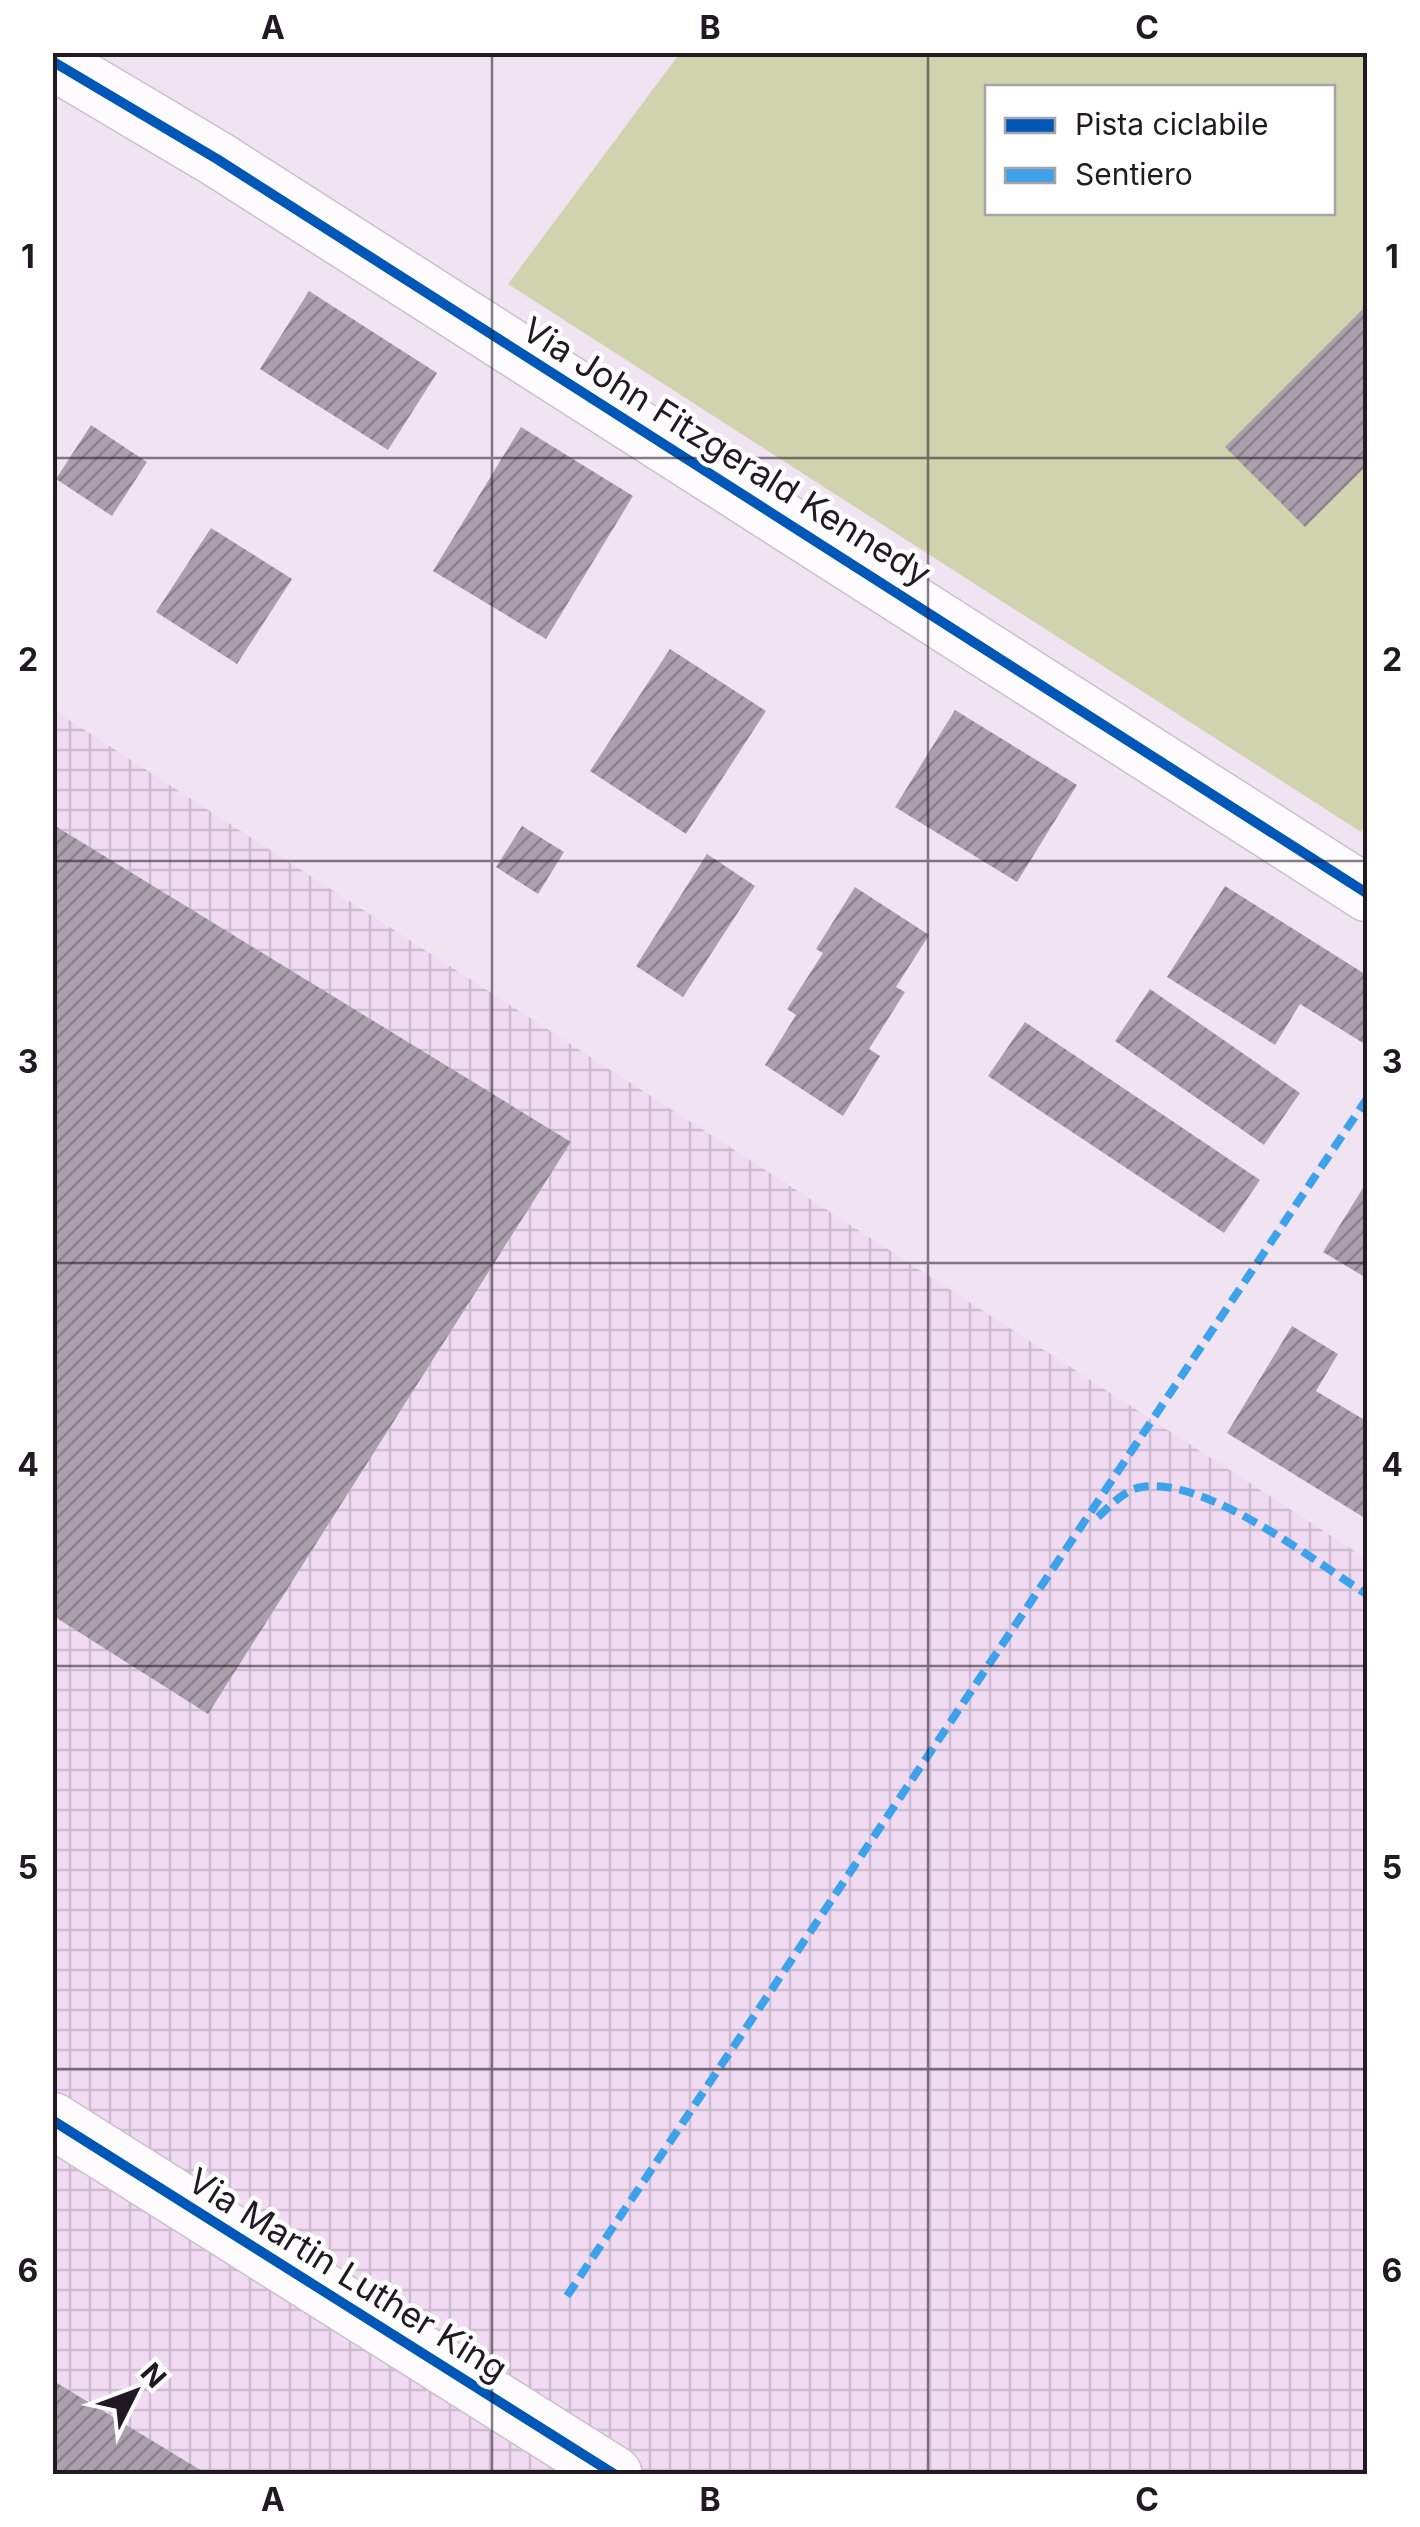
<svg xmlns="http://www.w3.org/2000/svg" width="1420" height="2527" viewBox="0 0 1420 2527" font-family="Inter,sans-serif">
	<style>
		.industrial { fill: url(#industrial-grid) }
		.park { fill: #cfd4af; fill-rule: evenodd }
		.building { fill: url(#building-hatch) }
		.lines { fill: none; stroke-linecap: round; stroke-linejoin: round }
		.street-casing { stroke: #c9c0cb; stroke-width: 58 }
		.street { stroke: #fdfbfd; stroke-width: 55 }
		.quiet { stroke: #3ea2ea; stroke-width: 8; stroke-dasharray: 15 8; stroke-linecap: butt }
		.cycleway-casing { stroke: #fff; stroke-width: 16 }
		.cycleway { stroke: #0057b8; stroke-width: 10 }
		.grid { fill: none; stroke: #221a23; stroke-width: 2.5; stroke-opacity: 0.55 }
		.labels { text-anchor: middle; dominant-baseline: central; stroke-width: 9; stroke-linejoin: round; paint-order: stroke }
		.street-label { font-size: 35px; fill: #221a23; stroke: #fff }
		.neatline { fill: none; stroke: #221a23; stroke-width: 4 }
		.grid-label { font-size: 32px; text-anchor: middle; font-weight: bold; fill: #221a23 }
	</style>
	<defs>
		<pattern id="industrial-grid" width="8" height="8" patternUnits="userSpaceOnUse" patternTransform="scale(2.5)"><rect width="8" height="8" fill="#f0dbf3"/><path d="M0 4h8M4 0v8" fill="none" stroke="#cebbd0"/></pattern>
		<pattern id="building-hatch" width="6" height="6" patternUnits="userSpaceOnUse" patternTransform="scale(2.5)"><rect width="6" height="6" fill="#aaa0ab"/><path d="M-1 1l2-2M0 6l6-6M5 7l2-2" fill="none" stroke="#8a828b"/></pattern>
	</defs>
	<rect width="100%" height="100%" fill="#f1e4f2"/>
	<path class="industrial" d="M52,709L1367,1559V2474H53Z"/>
	<path class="park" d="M680,53H1367V823L1361,832L508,284ZM988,88H1332V212H988Z"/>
	<path class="building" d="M309,291L437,373L388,450L260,369Z
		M1368,304V464L1305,527L1225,447Z
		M91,425L147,462L112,516L56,479Z
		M521,427L633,496L546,639L433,571Z
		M211,528L292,579L237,664L156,612Z
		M670,649L766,711L686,834L590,771Z
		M955,710L1077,785L1017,882L895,807Z
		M52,824L571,1142L208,1714L52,1615Z
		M522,826L564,852L538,894L496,867Z
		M707,854L755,886L683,997L636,966Z
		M1225,886L1368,976V1046L1300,1004L1275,1045L1167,977Z
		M855,887L929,935L896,987L905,992L869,1049L880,1056L843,1116L765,1065L796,1015L787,1009L823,953L816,949Z
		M1150,989L1300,1093L1264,1145L1115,1041Z
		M1025,1022L1260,1180L1224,1233L988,1076Z
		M1368,1180V1279L1323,1252Z
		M1292,1326L1338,1354L1316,1391L1368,1422V1520L1227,1433Z
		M52,2380L207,2474H52Z"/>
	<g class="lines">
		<defs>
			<path id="street" d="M52,61L217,159L1368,894
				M52,2120L614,2474"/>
		</defs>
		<use href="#street" class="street-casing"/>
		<use href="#street" class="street"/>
		<path class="quiet" d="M1098,1517C1110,1506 1125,1489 1142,1487C1207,1477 1312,1560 1368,1595
			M567,2296L1368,1097"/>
		<defs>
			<path id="cycleway" d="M52,61L217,159L1368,894
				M52,2120L614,2474"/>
		</defs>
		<use href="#cycleway" class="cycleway-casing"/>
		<use href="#cycleway" class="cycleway"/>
	</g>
	<path class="grid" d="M492,52V2474M928,52V2474M52,458H1368M52,861H1368M52,1263H1368M52,1666H1368M52,2069H1368"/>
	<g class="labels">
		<g class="street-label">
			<text transform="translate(727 451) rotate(32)">Via John Fitzgerald Kennedy</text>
			<text transform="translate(348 2274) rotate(32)">Via Martin Luther King</text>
		</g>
	</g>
	<rect width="1420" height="2527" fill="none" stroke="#ffffff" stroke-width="110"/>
	<rect x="985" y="85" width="350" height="130" fill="#ffffff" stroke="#a7a3a7" stroke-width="2.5"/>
	<rect x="1005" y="118" width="50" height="15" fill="#0057b8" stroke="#a7a3a7" stroke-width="2.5"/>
	<text x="1075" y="135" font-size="30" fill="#221a23">Pista ciclabile</text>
	<rect x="1005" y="168" width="50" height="15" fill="#3ea2ea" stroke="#a7a3a7" stroke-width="2.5"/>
	<text x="1075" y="185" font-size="30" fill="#221a23">Sentiero</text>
	<g transform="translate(135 2392) rotate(48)" stroke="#ffffff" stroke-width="8" paint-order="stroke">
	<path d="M0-8L18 38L0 25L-18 38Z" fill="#221a23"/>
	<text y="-15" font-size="28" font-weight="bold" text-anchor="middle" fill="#221a23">N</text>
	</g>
	<rect x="55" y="55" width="1310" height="2417" class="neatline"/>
	<g class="grid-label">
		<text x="273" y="39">A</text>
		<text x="710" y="39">B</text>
		<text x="1147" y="39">C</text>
		<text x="28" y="268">1</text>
		<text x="1392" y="268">1</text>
		<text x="28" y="671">2</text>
		<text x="1392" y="671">2</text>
		<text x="28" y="1073">3</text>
		<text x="1392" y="1073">3</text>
		<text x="28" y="1476">4</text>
		<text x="1392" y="1476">4</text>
		<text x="28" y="1879">5</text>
		<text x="1392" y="1879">5</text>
		<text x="28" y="2282">6</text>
		<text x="1392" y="2282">6</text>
		<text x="273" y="2511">A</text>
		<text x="710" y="2511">B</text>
		<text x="1147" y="2511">C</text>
	</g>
</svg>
